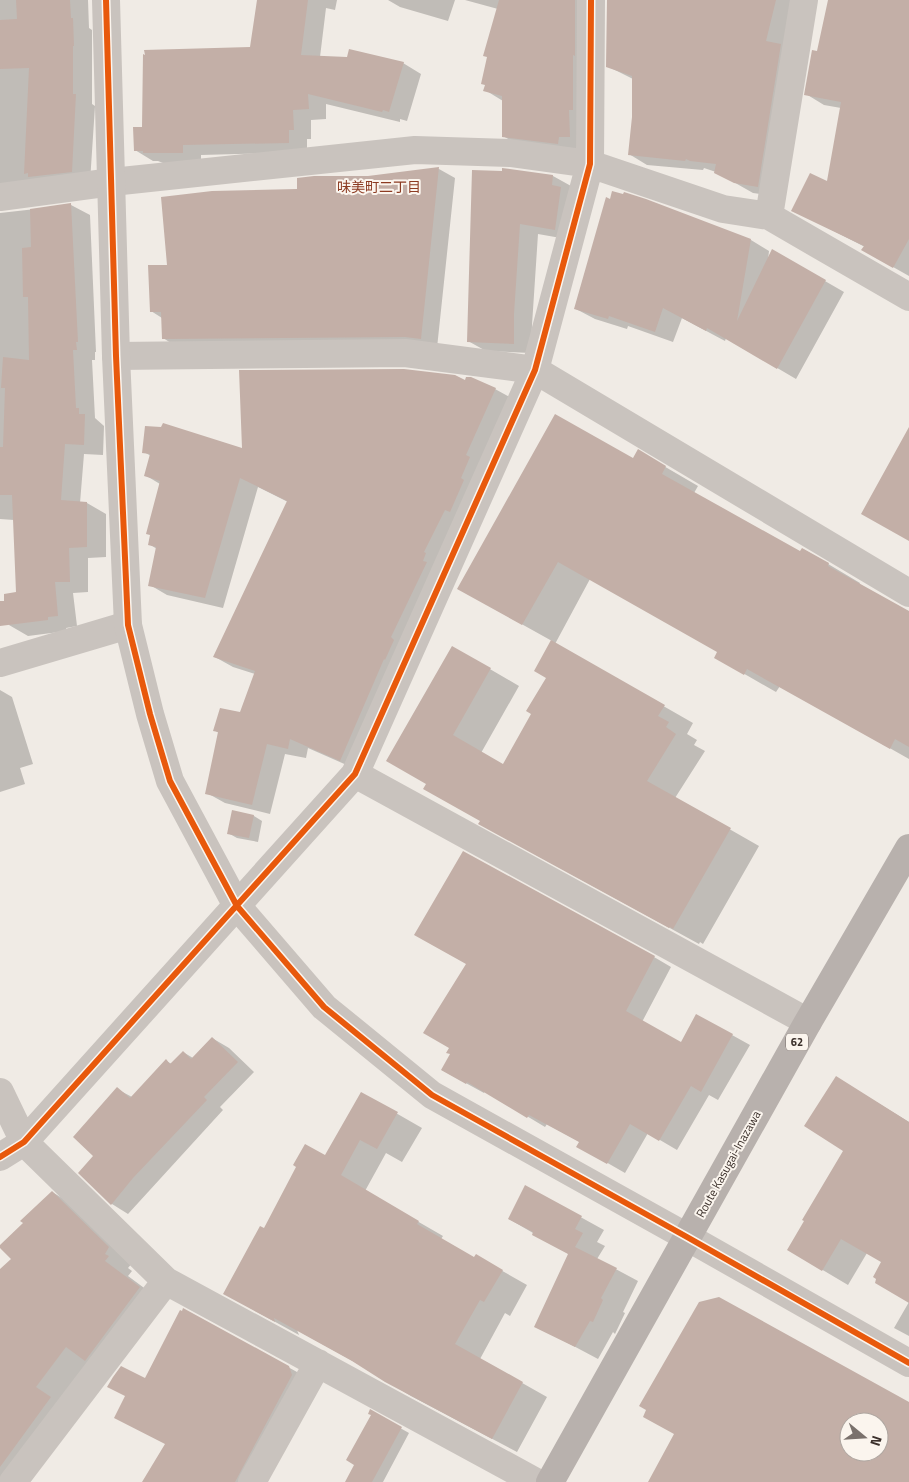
<svg xmlns="http://www.w3.org/2000/svg" width="909" height="1482" viewBox="0 0 909 1482" font-family="'Titillium Web','Noto Sans JP',sans-serif">
	<style>
		.shadow { fill: #0003 }
		.building { fill: #c3afa7; fill-rule: evenodd }
		.lines { fill: none; stroke-linecap: round; stroke-linejoin: round }
		.minor { stroke: #c9c3be; stroke-width: 28 }
		.tertiary { stroke: #c9c3be; stroke-width: 28 }
		.primary { stroke: #b8b1ad; stroke-width: 28 }
		.cycleway-casing { stroke: #fbf5ee; stroke-width: 9 }
		.cycleway { stroke: #e8590c; stroke-width: 6 }
		.labels { text-anchor: middle; dominant-baseline: central; stroke-width: 4; stroke-linejoin: round; paint-order: stroke }
		.shield { fill: #fbf5ee; stroke: #756b66; stroke-width: 1 }
		.shield-label { font-size: 11px; font-weight: bold; fill: #3b302b }
		.street-label { font-size: 12px; fill: #3b302b; stroke: #fbf5ee }
		.neighbourhood-label { font-size: 14px; fill: #8c3b22; stroke: #fbf5ee }
	</style>
	<rect width="100%" height="100%" fill="#f0ebe5"/>
	<path class="shadow" d="M0,0H88L89,28L92,30V104L95,106L90,182L0,187Z
		M258,0H337L335,10L326,8L320,57L403,63L421,74L407,121L400,119V122L326,104V119L311,120V139H307V152L201,155V163H163L158,161H153L135,150L144,128L251,48Z
		M388,0H455L448,21L400,7Z
		M465,0H598L576,153L522,147L503,136V101L485,90L498,9Z
		M608,0H797L776,196L753,193L716,172L704,168L703,170L647,165L629,154L633,117V79L607,66Z
		M830,0H909V276L863,250L865,247L793,210L828,183L841,108L824,105L806,94L818,52Z
		M439,169L455,178L437,348H179L163,338L162,318L151,311L169,266L298,191L368,177Z
		M509,170L553,176L571,186L572,240L538,234L532,325L531,353L486,351L468,341L504,172Z
		M71,205L90,215L96,352H95V360H92L95,418L104,426L103,455L84,454L80,503H87L106,514V557L88,558V592L73,593L77,626L66,628L67,631L28,636L9,625L17,593L14,520L0,519V213Z
		M751,240L769,251L768,260L773,251L844,292L796,379L726,338L725,341L682,318L673,342L628,326L627,329L595,319L576,309Z
		M467,382L495,389L513,399L358,770L308,748L306,758L285,754L270,814L225,803L207,793L219,733L214,730L241,714L255,674L233,667L215,657L288,502L258,487L223,608L167,595L150,585L157,549L149,544L160,484L145,475L151,456L144,452L243,449Z
		M638,451L698,486L694,493L801,553L803,549L860,583L859,585L909,613V759L780,686L776,692L748,676L716,658L719,652L590,579L555,644L693,723L687,734L697,740L694,745L705,751L675,798L759,846L703,944L700,942L699,944L509,840L427,783L452,647L519,686L481,753L504,766L533,714L548,677L552,641L491,607L634,460Z
		M0,690L12,697L33,764L20,768L25,784L0,792Z
		M233,812L254,816L262,821L258,842L237,838L228,833Z
		M654,957L671,967L642,1022L681,1043L732,1035L750,1045L718,1100L709,1095L677,1150L648,1133L625,1173L578,1146L580,1142L547,1124L545,1127L485,1091L484,1093L442,1070Z
		M212,1038L229,1048L254,1072L220,1107L223,1110L128,1214L112,1204L94,1156L117,1089L132,1097L166,1061L172,1064L183,1052L193,1058Z
		M837,1078L909,1122V1301L883,1262L867,1253L848,1285L789,1250L845,1150Z
		M361,1093L422,1128L402,1162L386,1153L365,1191L443,1236L441,1239L474,1259L476,1256L527,1285L510,1316L505,1313L480,1359L547,1397L517,1452L411,1396L360,1365L297,1330L299,1335L250,1308L265,1230L326,1157Z
		M526,1187L604,1230L597,1242L605,1246L597,1259L638,1281L623,1312L625,1313L615,1334L613,1332L598,1359L536,1326L569,1254L509,1219Z
		M52,1192L76,1206L133,1262L128,1268L132,1271L128,1276L163,1302L0,1482V1275L13,1259L25,1223Z
		M909,1302V1336L894,1328Z
		M288,1367L306,1377L257,1482H144L166,1445L146,1379Z
		M370,1411L409,1433L383,1482H350L372,1415Z"/>
	<path class="building" d="M16,0H70L71,18H73L74,46H73V94H76L72,172L28,177V173L24,174L29,68L0,69V20L17,19Z
		M257,0H308L301,55L347,57L349,49L404,62L389,112L383,110L382,112L308,94L309,109L293,110L294,130H289V143L183,145V153H143V151H134L133,127H142L143,54L145,55L144,50L250,47Z
		M499,0H575V56L573,55V110H569L570,137H559L558,144L502,137V96L483,91L485,85L481,84L487,57L483,56Z
		M607,0H776L766,41L781,44L758,187L734,183L714,173L716,164L690,161L686,159L685,161L628,155L632,117V76L606,67Z
		M828,0H909V239L893,268L861,250L864,246L791,211L810,173L827,181L841,102L804,95L812,50L817,51Z
		M439,167L421,339L405,337L162,339L161,312H150L148,265H167L161,197L212,191L297,189V178L314,176H368Z
		M502,168L553,175L552,185L561,187L555,230L520,224L514,314V344L467,342L472,170L502,171Z
		M612,191L623,194L624,192L646,199L751,239L737,321L772,249L826,280L777,369L707,328L706,331L663,308L655,332L609,316L608,319L574,309L606,197L610,199Z
		M71,203L78,342H76L77,350H73L76,408H79V414H85L84,445L65,444L61,500L87,502V547L69,548L70,582H55L58,616L48,617V620L0,626V601H4V594L16,592L12,495H0V447H3L5,388H1L3,357L29,360L28,297H23L22,248L31,247L30,209Z
		M404,369L455,375L465,380L466,377H471L496,388L466,455L470,457L461,478L464,480L450,512L445,510L424,552L426,553L423,561L427,562L391,637L394,640L385,660L384,659L340,761L290,739L288,749L267,744L252,805L205,794L218,732L213,731L220,708L240,712L255,671L213,657L287,501L240,478L205,598L148,586L156,547L148,545L150,535L146,534L160,481L144,476L150,454L142,453L145,426L161,427L163,423L242,448L239,370Z
		M555,414L633,458L638,449L666,466L662,474L800,551L802,548L829,563L828,566L909,611V747L895,739L890,749L747,669L744,675L714,658L717,652L558,562L522,625L457,589Z
		M909,427V541L861,514Z
		M551,640L665,705L658,716L669,722L666,727L676,734L647,781L731,828L673,929L670,927L669,928L478,824L480,821L423,789L426,784L386,761L452,646L491,668L453,735L503,764L531,714L526,711L546,678L534,671Z
		M232,810L254,815L249,838L227,834Z
		M463,851L655,956L626,1011L681,1042L696,1014L733,1034L701,1092L691,1086L659,1141L630,1124L607,1164L576,1147L579,1142L529,1115L527,1118L467,1082L466,1084L441,1070L450,1054L446,1053L449,1048L423,1033L466,964L414,935Z
		M212,1037L238,1062L204,1097L207,1100L133,1178L111,1205L78,1173L93,1156L73,1137L117,1087L130,1098L166,1059L170,1064L183,1051L191,1059Z
		M836,1076L909,1122V1303L875,1283L876,1279L873,1277L881,1262L841,1239L822,1271L787,1250L804,1221L802,1220L843,1151L804,1126Z
		M361,1092L398,1112L377,1149L360,1140L341,1175L419,1221L417,1224L474,1257L476,1254L503,1270L484,1302L480,1300L455,1344L523,1382L492,1439L385,1382L352,1361L274,1318L275,1322L223,1294L260,1226L264,1228L296,1167L293,1165L305,1144L325,1155Z
		M525,1185L582,1216L575,1229L583,1233L575,1247L617,1268L601,1298L603,1300L593,1322L590,1321L575,1347L534,1327L568,1254L532,1235L533,1232L508,1219Z
		M52,1191L109,1247L105,1254L109,1256L105,1261L140,1287L85,1361L66,1347L36,1387L51,1397L0,1467V1269L11,1259L0,1248V1245L23,1223L20,1221Z
		M719,1297L909,1402V1482H648L674,1434L643,1417L646,1410L639,1406L699,1302ZM849,1422H879V1452H849Z
		M183,1308L289,1366L292,1375L235,1482H142L165,1444L114,1418L125,1396L107,1387L113,1377L121,1366L145,1378L180,1310L182,1311Z
		M370,1409L402,1427L372,1482H345L354,1465L346,1460L371,1415L368,1414Z"/>
	<g class="lines">
		<path class="minor" d="M0,197L112,182L415,150L510,153L590,164L723,209L769,216L909,297
			M769,216L804,0
			M116,356L405,353L535,370L909,593
			M0,663L128,625
			M355,774L808,1022
			M0,1092L24,1142L166,1281L536,1482
			M0,1157L24,1142L355,774L535,370L590,164L591,0
			M13,1482L166,1281
			M252,1482L318,1363"/>
		<path class="tertiary" d="M106,0L116,356L128,625L150,714L170,781L237,906L324,1007L432,1095L687,1237L909,1363"/>
		<path class="primary" d="M550,1482L808,1022L909,848"/>
		<defs>
			<path id="cycleway" d="M106,0L116,356L128,625L150,714L170,781L237,906L324,1007L432,1095L687,1237L909,1363
				M0,1157L24,1142L355,774L535,370L590,164L591,0"/>
		</defs>
		<use href="#cycleway" class="cycleway-casing"/>
		<use href="#cycleway" class="cycleway"/>
	</g>
	<g class="labels">
		<rect class="shield" x="786" y="1033.5" width="22" height="17" rx="4"/>
		<g class="shield-label">
			<text x="797" y="1042">62</text>
		</g>
		<g class="street-label">
			<text transform="translate(728 1164) rotate(-61)">Route Kasugai-Inazawa</text>
		</g>
		<g class="neighbourhood-label">
			<text x="379" y="186">味美町二丁目</text>
		</g>
	</g>
	<g transform="translate(864 1437) rotate(108)"><circle r="24" fill="#fbf5ee" stroke="#aea6a0"/>
	<path d="M0-4L9 19L0 12L-9 19Z" fill="#7a716c"/>
	<text y="-8" font-size="14" font-weight="bold" text-anchor="middle" fill="#3b302b">N</text>
	</g>
</svg>
